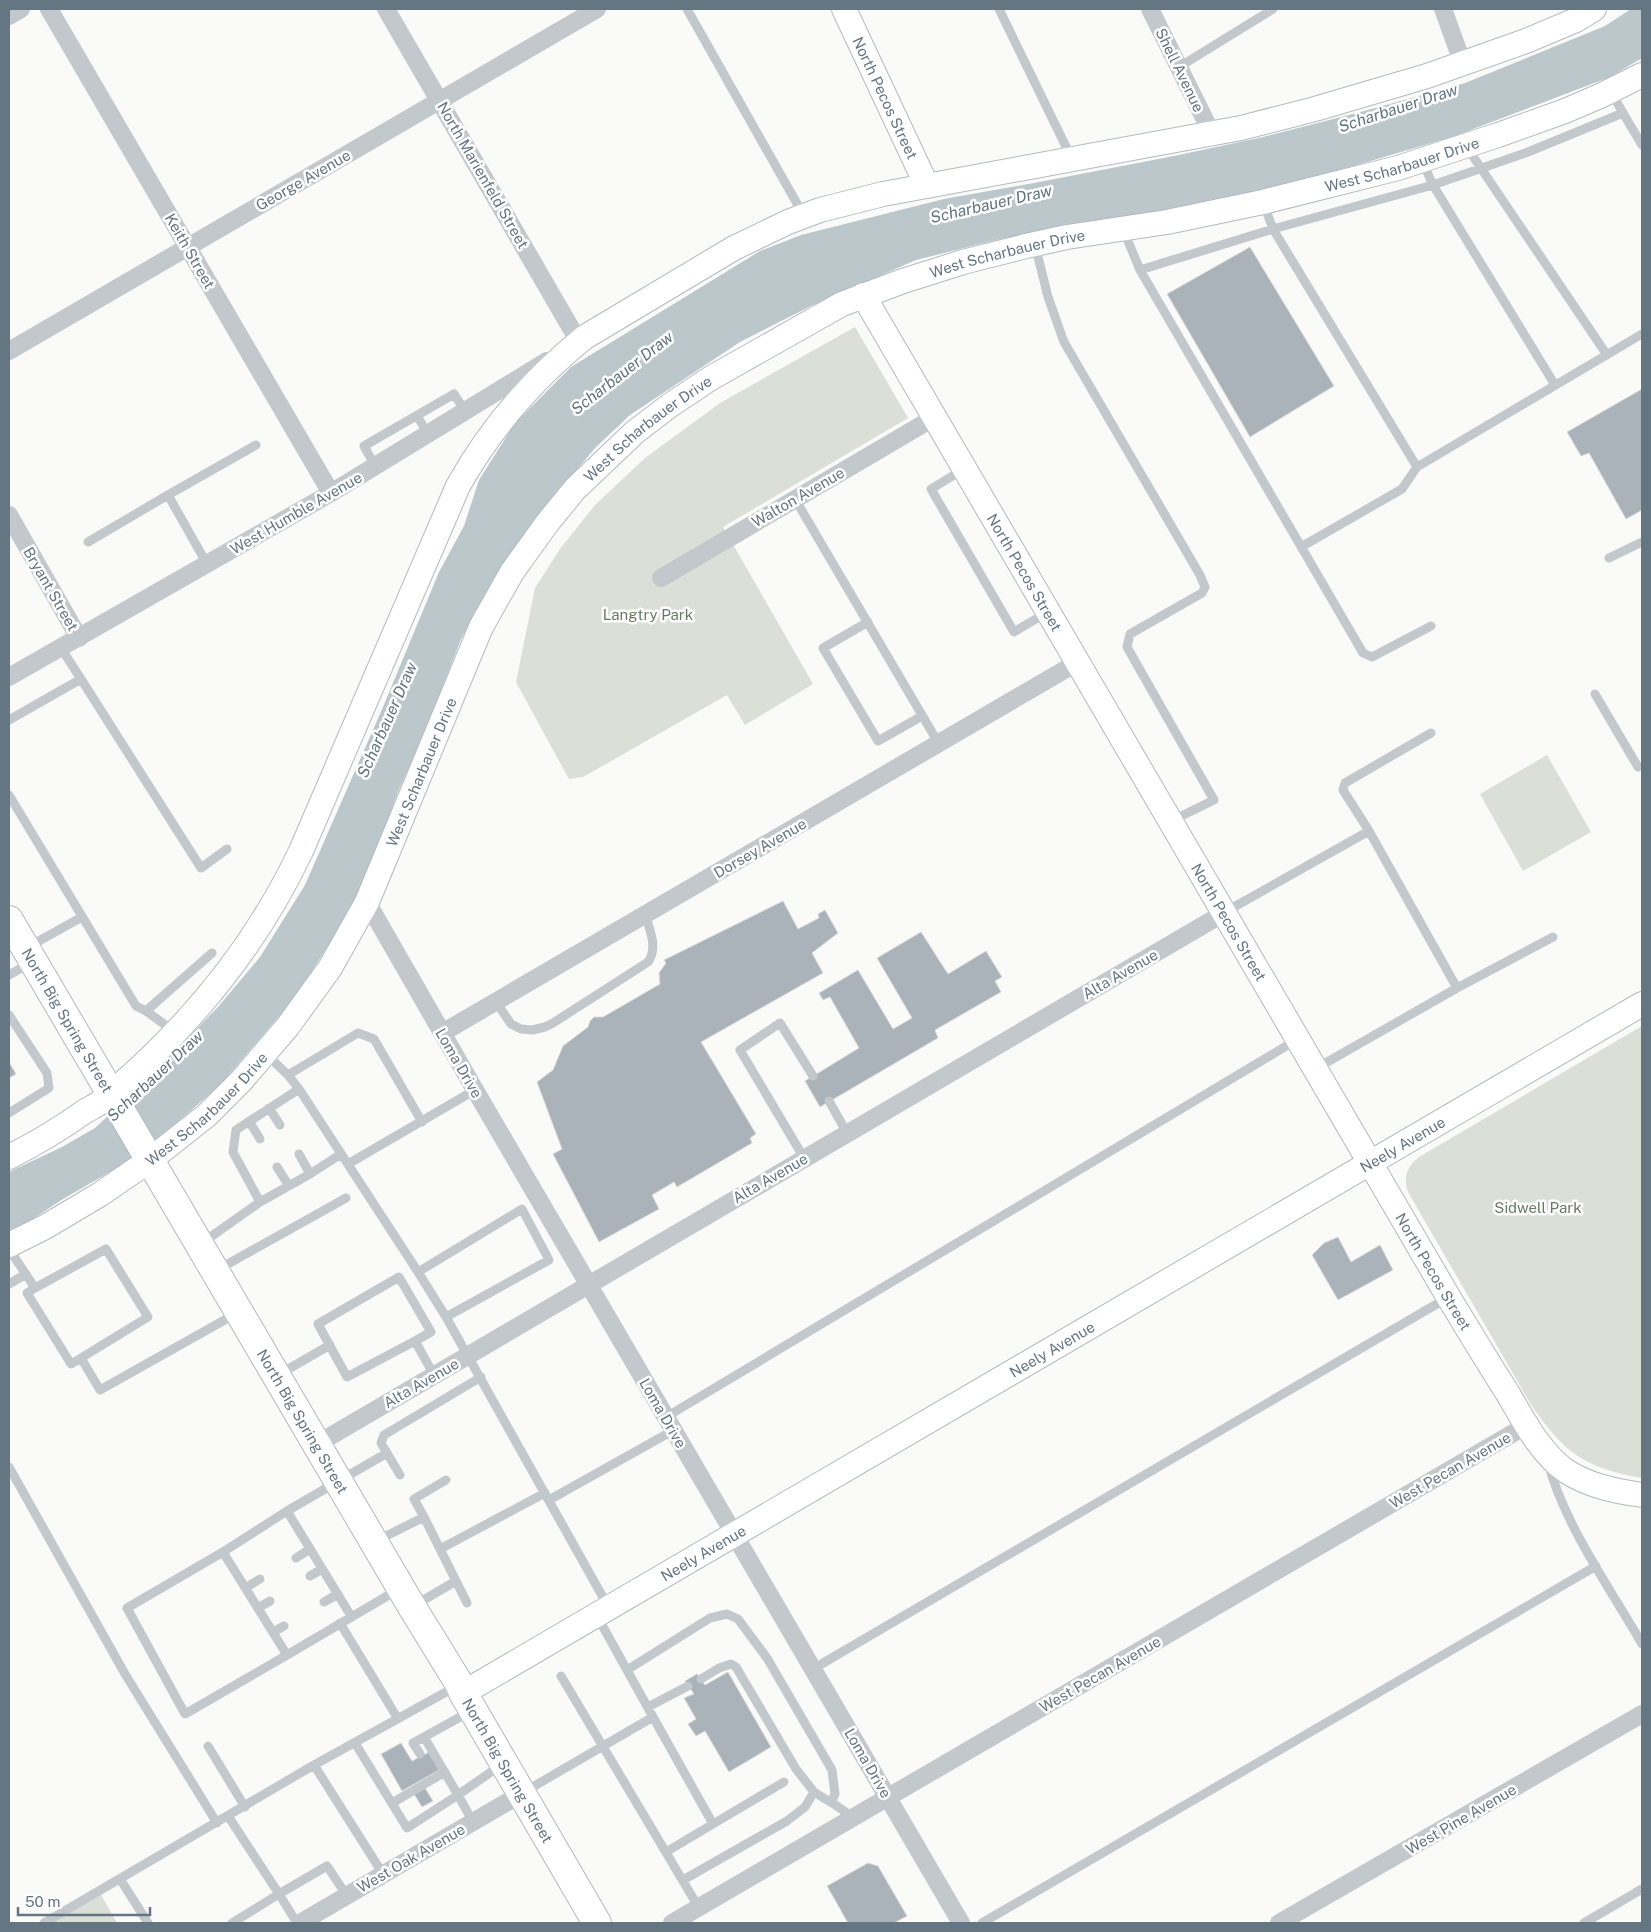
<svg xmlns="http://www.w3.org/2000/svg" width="1651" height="1932" viewBox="0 0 1651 1932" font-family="'Public Sans',sans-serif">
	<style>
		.green { fill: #dadfd7 }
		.water { fill: #bbc7cb }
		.building { fill: #aab3b9; stroke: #dcdcda }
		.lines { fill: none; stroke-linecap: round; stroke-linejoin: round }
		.secondary-casing { stroke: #b3babf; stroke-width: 26 }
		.highway-casing { stroke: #b4b9bd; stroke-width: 30 }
		.lane { stroke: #c3c8cc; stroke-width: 9 }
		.street { stroke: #c3c8cc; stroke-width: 18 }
		.secondary { stroke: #fff; stroke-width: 24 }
		.highway { stroke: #fff; stroke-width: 28 }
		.labels { text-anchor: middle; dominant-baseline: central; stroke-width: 5; stroke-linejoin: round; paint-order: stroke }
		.street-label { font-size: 15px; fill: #657683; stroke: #fff }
		.park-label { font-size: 15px; fill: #687a64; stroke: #fff }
		.water-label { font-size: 16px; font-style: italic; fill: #60757c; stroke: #fff }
	</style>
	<rect width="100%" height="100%" fill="#fafaf8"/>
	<path class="green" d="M855,327L908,418L723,527L813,684L745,725L727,695L583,777L569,779L516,682L535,588L560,549L595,505L645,458L720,403Z
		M1547,755L1591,832L1523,871L1480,794Z
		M1642,1026V1478C1584,1468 1563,1452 1530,1403L1408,1192C1403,1176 1407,1167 1419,1157Z
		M101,1895L117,1923H52Z"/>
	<path class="water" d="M1631,9H1642V58L1610,77L1452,137L1333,172L1200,205L1004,238L916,260L811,306L740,342L630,415L595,448L561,489L514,549L491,585L461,639L427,727L398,792L360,894L298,994L221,1084L179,1121L122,1165L63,1199L28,1222L9,1230V1172L62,1147L95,1128L151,1076L218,1007L260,957L305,885L383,707L439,572L464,526L479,480L515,423L571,367L760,251L801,235L944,199L1034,183L1174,156L1263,137L1368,110L1465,83L1605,26Z"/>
	<path class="building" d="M1250,247L1334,386L1250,437L1167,294Z
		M1642,389V510L1626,519L1589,453L1581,456L1567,432Z
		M783,901L798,929L819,918L818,914L825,910L838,933L812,953L823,973L701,1042L756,1134L750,1138L752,1143L677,1187L674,1182L652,1195L659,1209L599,1242L553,1154L562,1149L537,1082L553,1070L563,1046L588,1027L590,1021L594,1017H603L660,984L659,973L666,963L664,960Z
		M921,932L948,974L986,951L1002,977L995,981L1001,992L935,1030L938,1038L820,1107L805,1081L859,1048L830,997L823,1000L819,993L858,970L893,1029L912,1018L877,958Z
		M9,1062L16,1074L9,1078Z
		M1338,1237L1351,1262L1380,1245L1393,1270L1338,1300L1312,1255L1324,1243Z
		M728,1672L771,1747L729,1772L705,1731L696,1736L688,1724L696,1719L684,1698L694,1694L685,1681L697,1674L705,1685Z
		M401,1743L412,1761L429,1752L439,1770L402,1791L381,1754Z
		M425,1788L433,1801L422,1807L414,1794Z
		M868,1863L878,1866L907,1916L894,1923H848L827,1886Z"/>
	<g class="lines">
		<defs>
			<g id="secondary">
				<path id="s1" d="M844,9L927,186"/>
				<path id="s2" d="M863,295L1449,1298C1468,1329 1487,1361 1507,1392C1523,1419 1540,1453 1566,1471C1589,1486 1615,1491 1642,1495"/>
				<path d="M9,1157C35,1144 60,1129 84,1112C90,1108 98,1105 103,1100C185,1032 255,948 301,851L458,486C491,427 533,379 585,337L734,248L788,222L820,210L883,194L1241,128L1315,109L1427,76L1526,41L1576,20L1594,9"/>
				<path id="s3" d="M9,1245L45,1227L99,1195L150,1160L207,1115L241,1081L288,1026L330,968L367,902L481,627L512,572L548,522L575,489L635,432L669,406L711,378L842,304L903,281L963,262L1026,246L1067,237L1167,222L1263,202L1398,168L1498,135L1565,111L1600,96L1642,75"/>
				<path id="s4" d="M463,1693L1642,1004"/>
			</g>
			<g id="highway">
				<path id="s5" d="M9,920L412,1607L460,1685L463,1693L597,1923"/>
			</g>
		</defs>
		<use href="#secondary" class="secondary-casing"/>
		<use href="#highway" class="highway-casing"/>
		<path class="lane" d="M687,9L804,216
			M999,9L1071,157
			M1179,67L1273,9
			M1611,92L1623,113
			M1466,146L1607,355
			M1422,161L1433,185L1555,385
			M1263,202L1273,229L1417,467L1642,334
			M1123,229L1140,270
			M1035,245L1048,297L1064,342L1200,575L1205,587L1202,593L1130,634L1127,647L1214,800L1171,821
			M417,416L428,434
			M375,466L364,446L454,394L465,411
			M964,469L931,489L1014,632L1046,613
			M168,495L256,445
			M795,499L939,744
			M88,542L168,495L207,564
			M1301,547L1402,489L1417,467
			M1609,558L1642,542
			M868,622L823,648L878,741L922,716
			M1431,626L1372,657L1363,653L1140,270L1273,229L1433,185L1528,152L1623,113L1642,145
			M81,679L201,868L227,849
			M1595,694L1638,767
			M9,720L81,679L61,648
			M9,795L136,1006L146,1011L175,1032
			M1369,831L1343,790L1345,783L1431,733
			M1225,912L1369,831L1457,988L1315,1069
			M28,947L82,917
			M9,975L30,963
			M1457,988L1553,937
			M496,1002L511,1024L521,1029L532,1030L545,1027L553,1023L648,962C658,949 650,929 645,915
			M146,1011L212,953
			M9,1015L47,1073L49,1088L9,1113
			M266,1054L288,1075L358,1033L374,1039L422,1122
			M288,1075L299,1089L418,1272L446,1317L609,1608
			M829,1101L847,1133
			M269,1108L280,1125
			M249,1121L260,1139
			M299,1154L310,1174
			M804,1158L740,1050L780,1023L813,1076
			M348,1164L475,1090
			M277,1167L289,1186
			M260,1202L233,1152L236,1130L299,1089
			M202,1243L260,1202L310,1174L341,1154
			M9,1249L35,1288L106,1249L148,1317L81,1358L100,1390L237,1313
			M217,1270L346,1198
			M418,1272L522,1209L549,1260L446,1317
			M9,1284L26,1274
			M35,1288L27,1293L71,1364L81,1358
			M415,1341L347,1377L318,1324L399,1277L431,1332L415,1341L434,1375
			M278,1375L330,1345
			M666,1417L1298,1039
			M387,1453L287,1511L223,1552L287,1655L399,1589
			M1548,1463C1566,1528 1609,1586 1642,1644
			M9,1467L125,1674L217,1823
			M400,1475L381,1443L384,1435L481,1377
			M549,1500L674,1430
			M287,1511L351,1616
			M424,1517L414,1499L446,1480
			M376,1541L424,1517L440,1549L545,1493
			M440,1549L467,1603
			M223,1552L127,1608L185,1714L287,1655
			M296,1558L310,1549
			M310,1576L322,1569
			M245,1588L260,1579
			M324,1602L338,1594
			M415,1605L456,1581
			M258,1608L270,1601
			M597,1616L653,1717
			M340,1623L398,1719
			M273,1632L284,1626
			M813,1669L1447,1298
			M627,1670L710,1618L727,1614L738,1619L767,1658L832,1770L835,1794L831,1802L854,1818
			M561,1676L699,1908
			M701,1679L719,1668L731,1664L736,1667L796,1769L814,1792L832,1803
			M648,1707L688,1686
			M355,1743L407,1828L458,1795L424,1737L471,1711
			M208,1746L245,1807
			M420,1754L413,1743L424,1737
			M314,1765L383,1874
			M524,1792L653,1717L713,1824L666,1852
			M392,1803L445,1772
			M228,1816L279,1894L232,1923
			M473,1822L458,1795L501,1765
			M713,1824L784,1782
			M120,1879L148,1923
			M683,1880L787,1821L805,1807L814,1792
			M44,1923L314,1765L457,1686
			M297,1923L279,1894L327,1866L347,1896
			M982,1923L1596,1566
			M1584,1923L1642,1889"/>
		<path class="street" d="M49,9L331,493
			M386,9L579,342L569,348
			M1150,9L1211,132
			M1443,9L1463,64
			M9,16L21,9
			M9,351L597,9
			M9,515L79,638
			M661,578L935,417
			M9,677L331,493L547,361
			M367,902L475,1090L961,1923
			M442,1033L1078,662
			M317,1444L1224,913
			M300,1923L521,1794
			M672,1923L1527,1425
			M1279,1923L1642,1714"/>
		<use href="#secondary" class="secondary"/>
		<use href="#highway" class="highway"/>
	</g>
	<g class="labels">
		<g class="street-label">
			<text transform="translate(1180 70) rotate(64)">Shell Avenue</text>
			<text stroke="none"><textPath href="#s1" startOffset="98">North Pecos Street</textPath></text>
			<text stroke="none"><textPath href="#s3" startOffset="1875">West Scharbauer Drive</textPath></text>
			<text transform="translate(483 175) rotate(60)">North Marienfeld Street</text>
			<text transform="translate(303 180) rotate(-30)">George Avenue</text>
			<text transform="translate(190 251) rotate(60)">Keith Street</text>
			<text stroke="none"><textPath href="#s3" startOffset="1470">West Scharbauer Drive</textPath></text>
			<text stroke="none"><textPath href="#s3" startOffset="1065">West Scharbauer Drive</textPath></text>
			<text transform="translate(798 497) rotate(-30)">Walton Avenue</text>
			<text transform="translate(296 513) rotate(-30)">West Humble Avenue</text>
			<text stroke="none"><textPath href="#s2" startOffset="321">North Pecos Street</textPath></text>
			<text transform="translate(51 589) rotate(60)">Bryant Street</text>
			<text stroke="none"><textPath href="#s3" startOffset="646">West Scharbauer Drive</textPath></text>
			<text transform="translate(760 848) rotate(-30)">Dorsey Avenue</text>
			<text stroke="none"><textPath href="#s2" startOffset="726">North Pecos Street</textPath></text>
			<text transform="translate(1120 974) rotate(-30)">Alta Avenue</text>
			<text stroke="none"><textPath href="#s5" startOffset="116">North Big Spring Street</textPath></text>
			<text transform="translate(459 1063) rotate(60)">Loma Drive</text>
			<text stroke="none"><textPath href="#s3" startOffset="241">West Scharbauer Drive</textPath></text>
			<text stroke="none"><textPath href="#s4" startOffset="1088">Neely Avenue</textPath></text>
			<text transform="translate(770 1178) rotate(-30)">Alta Avenue</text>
			<text stroke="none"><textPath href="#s2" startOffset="1131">North Pecos Street</textPath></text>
			<text stroke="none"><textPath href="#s4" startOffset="682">Neely Avenue</textPath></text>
			<text transform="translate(421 1383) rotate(-30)">Alta Avenue</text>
			<text transform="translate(663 1413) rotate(60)">Loma Drive</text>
			<text stroke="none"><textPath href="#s5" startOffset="581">North Big Spring Street</textPath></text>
			<text transform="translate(1450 1470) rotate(-30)">West Pecan Avenue</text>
			<text stroke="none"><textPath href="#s4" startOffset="278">Neely Avenue</textPath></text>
			<text transform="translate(1100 1674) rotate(-30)">West Pecan Avenue</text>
			<text transform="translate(868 1763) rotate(60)">Loma Drive</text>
			<text stroke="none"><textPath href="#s5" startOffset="986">North Big Spring Street</textPath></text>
			<text transform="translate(1461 1819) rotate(-30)">West Pine Avenue</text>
			<text transform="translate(411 1858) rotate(-30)">West Oak Avenue</text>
		</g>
		<g class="park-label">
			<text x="648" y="614">Langtry Park</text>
			<text x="1538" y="1207">Sidwell Park</text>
		</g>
		<g class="water-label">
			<text transform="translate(1398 108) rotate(-18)">Scharbauer Draw</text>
			<text transform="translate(991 204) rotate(-13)">Scharbauer Draw</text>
			<text transform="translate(622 373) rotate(-38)">Scharbauer Draw</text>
			<text transform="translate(387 720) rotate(-66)">Scharbauer Draw</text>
			<text transform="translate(155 1076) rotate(-43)">Scharbauer Draw</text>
		</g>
	</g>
	<rect width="1651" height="1932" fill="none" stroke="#657683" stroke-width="20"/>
	<path d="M18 1907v8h132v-8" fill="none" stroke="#657683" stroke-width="2.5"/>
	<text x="25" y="1907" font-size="15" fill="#657683" stroke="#ffffff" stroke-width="4" paint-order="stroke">50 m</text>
</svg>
